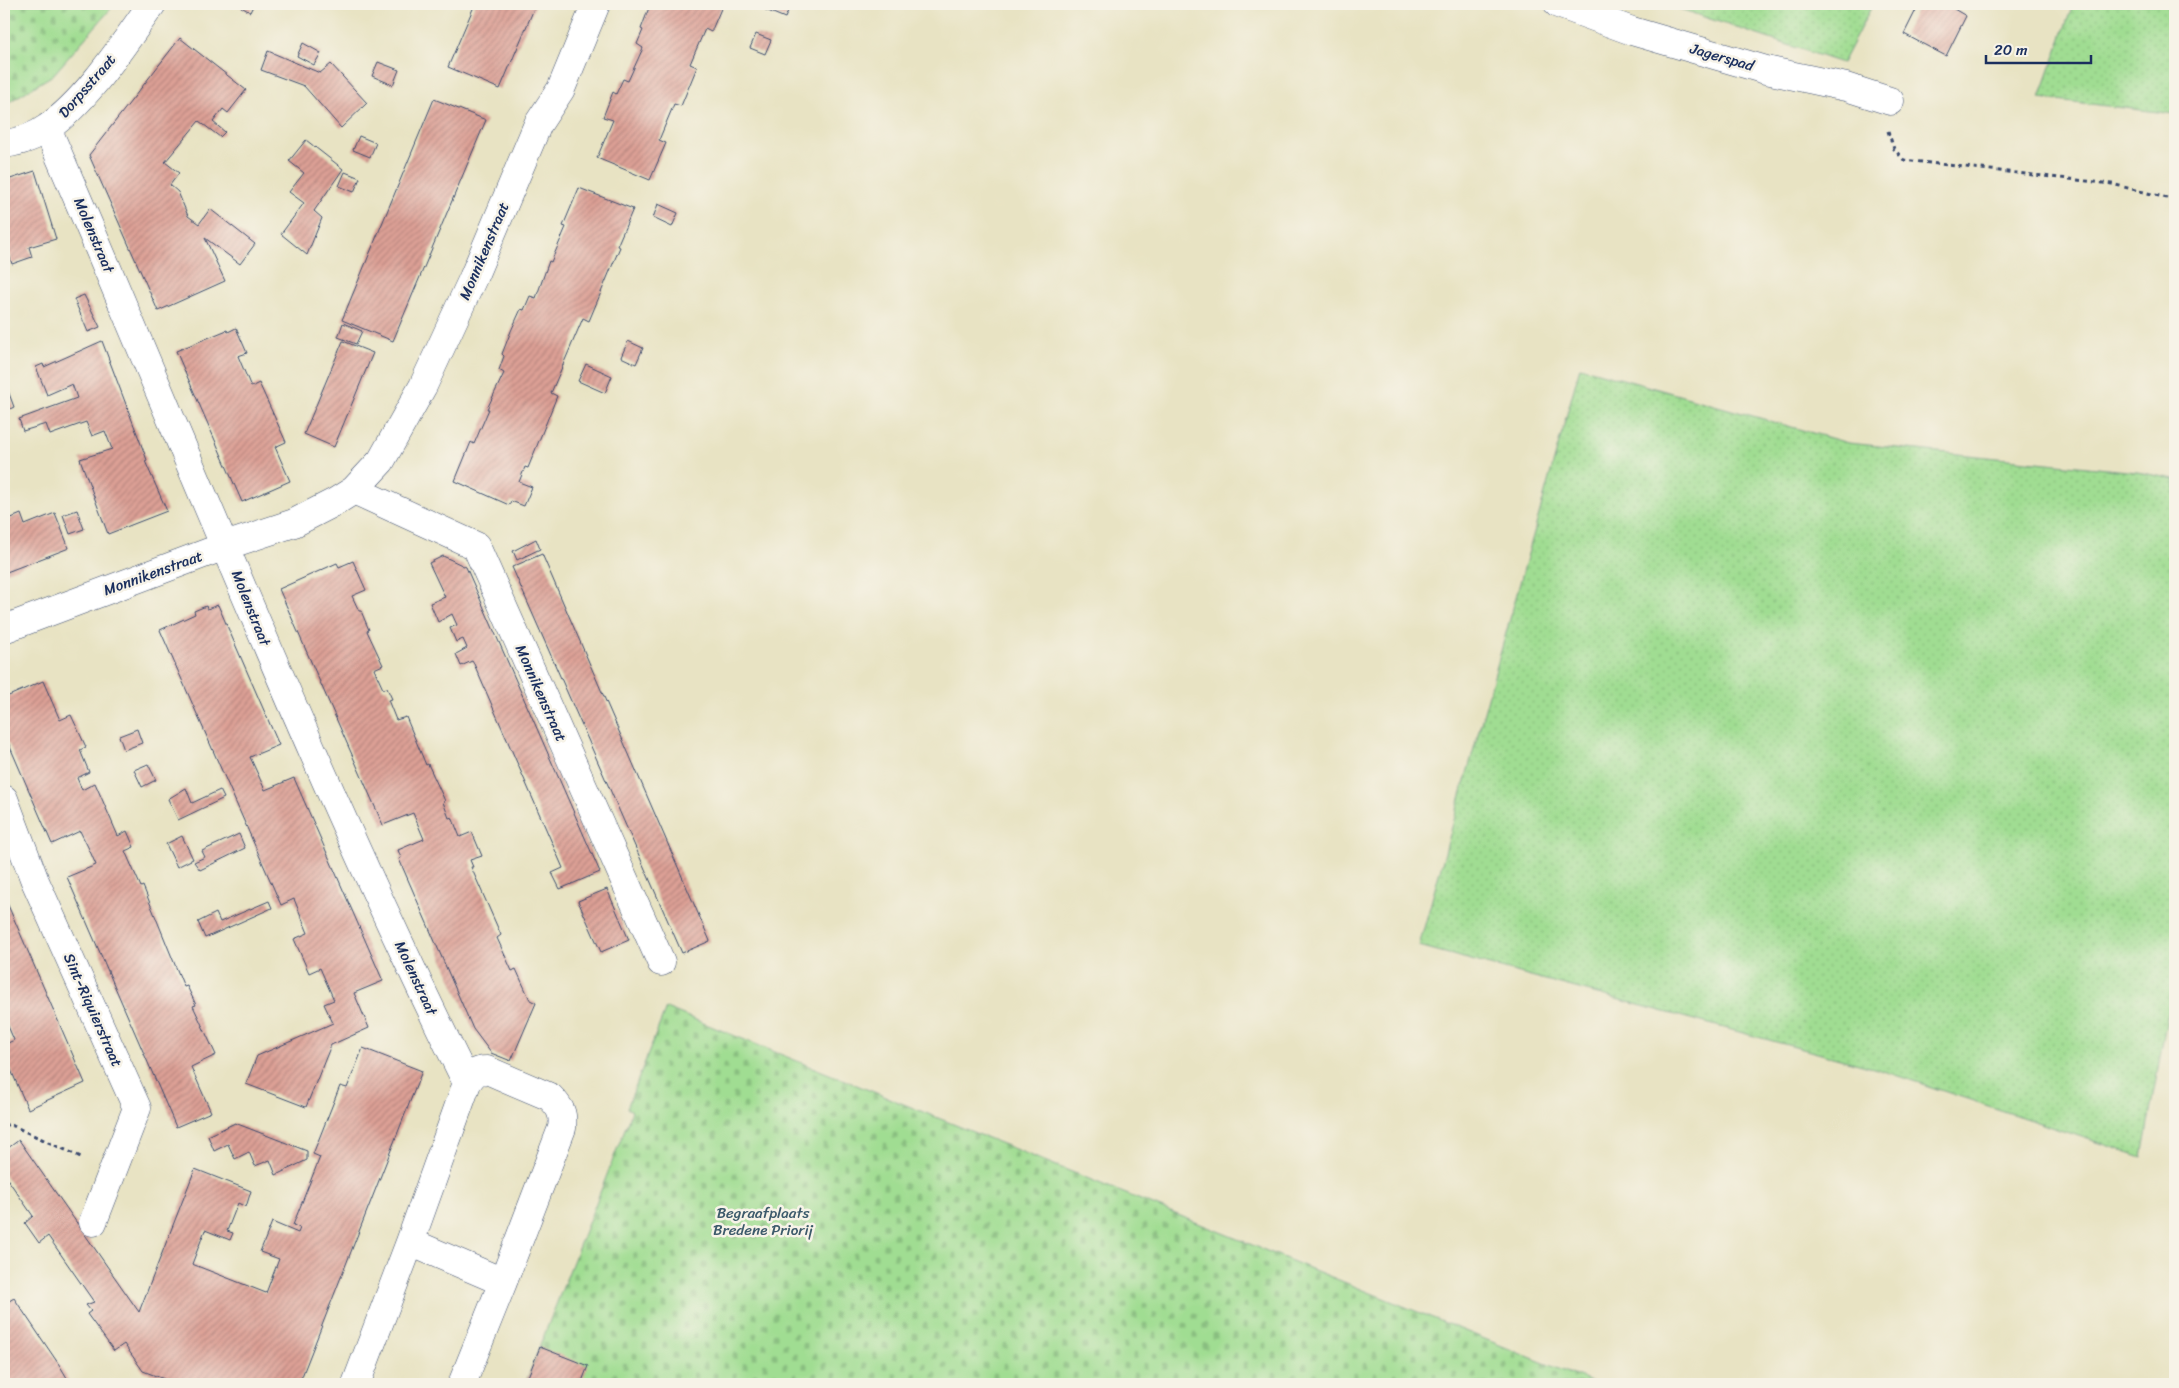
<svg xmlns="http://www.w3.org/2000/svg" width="2179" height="1388" viewBox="0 0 2179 1388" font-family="Sriracha,sans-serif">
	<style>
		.grass { fill: url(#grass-dots); stroke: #5e8678 }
		.cemetery { fill: url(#cemetery-stones); stroke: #5e8678 }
		.building { fill: url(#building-hatch) }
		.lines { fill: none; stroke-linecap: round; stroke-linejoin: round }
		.minor-casing { stroke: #3a4a6d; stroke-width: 29 }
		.path { stroke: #3a4a6d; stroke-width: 3; stroke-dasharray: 4 4; stroke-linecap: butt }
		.minor { stroke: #fff; stroke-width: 28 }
		.labels { text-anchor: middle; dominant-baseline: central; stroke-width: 5; stroke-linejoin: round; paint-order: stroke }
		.street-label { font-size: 15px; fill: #1b2f5e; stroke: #f7f3e8 }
		.park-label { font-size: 15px; fill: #3c5a6b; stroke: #f7f3e8 }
	</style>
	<defs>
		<pattern id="grass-dots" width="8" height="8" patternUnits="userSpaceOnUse" patternTransform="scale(1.25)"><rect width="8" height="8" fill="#a0dd92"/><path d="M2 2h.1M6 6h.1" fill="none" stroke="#89be80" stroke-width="1.8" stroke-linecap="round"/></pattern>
		<pattern id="cemetery-stones" width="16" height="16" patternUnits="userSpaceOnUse" patternTransform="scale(1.25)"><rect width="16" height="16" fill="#a0dd92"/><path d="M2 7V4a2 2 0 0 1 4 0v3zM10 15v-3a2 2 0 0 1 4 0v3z" fill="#89be80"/></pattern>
		<pattern id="building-hatch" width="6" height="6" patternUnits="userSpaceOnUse" patternTransform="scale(1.25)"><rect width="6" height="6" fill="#dda095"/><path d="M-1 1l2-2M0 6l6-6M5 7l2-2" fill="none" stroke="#b2837d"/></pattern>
	</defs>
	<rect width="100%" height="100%" fill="#f7f3e8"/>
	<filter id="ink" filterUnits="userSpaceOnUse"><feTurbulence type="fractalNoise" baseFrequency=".02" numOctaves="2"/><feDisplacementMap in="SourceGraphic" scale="10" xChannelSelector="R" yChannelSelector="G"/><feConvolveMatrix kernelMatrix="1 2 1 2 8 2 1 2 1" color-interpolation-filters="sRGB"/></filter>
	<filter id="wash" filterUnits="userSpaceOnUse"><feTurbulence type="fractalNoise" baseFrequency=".0096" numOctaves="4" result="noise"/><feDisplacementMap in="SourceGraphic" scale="20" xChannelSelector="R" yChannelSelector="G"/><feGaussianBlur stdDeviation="1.12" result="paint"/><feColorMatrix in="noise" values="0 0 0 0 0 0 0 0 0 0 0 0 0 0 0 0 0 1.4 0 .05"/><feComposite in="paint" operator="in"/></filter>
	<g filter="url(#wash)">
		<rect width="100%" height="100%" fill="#e8e3c3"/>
		<path class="grass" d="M1665,4H1873L1842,63Z
			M2073,4H2175V114L2040,98Z
			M1580,367L1848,443L2137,472L2175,479V973L2142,1157L1877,1069L1419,946Z"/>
		<path class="cemetery" d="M4,4H115L53,75L4,105Z
			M666,1008L1596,1384H525L632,1111L627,1108Z"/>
		<g id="blocks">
			<path class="building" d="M236,4H254L250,12Z
				M475,4H536L500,89L448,67Z
				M661,4H723L711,32L705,29L690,64L697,67L681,106L674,104L659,140L666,143L650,180L597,158L613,120L603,117L613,92L616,94L623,79L628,81L643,48L637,44L643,30L641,29L650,5L658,9Z
				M763,4H791L785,18L761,8Z
				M1919,4H1956L1954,9L1966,16L1946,56L1904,34Z
				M756,34L771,40L765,54L750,48Z
				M180,38L246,90L228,113L223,109L213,122L225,132L220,137L199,121L165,162L179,173L170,185L178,192L188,216L199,224L210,209L255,244L240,264L205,238L225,281L158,311L89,155Z
				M303,43L321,53L314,65L297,56Z
				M268,51L320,73L331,64L367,103L341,128L304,86L261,70Z
				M378,62L399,70L393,85L372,76Z
				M434,99L486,120L393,341L342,320Z
				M359,136L376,143L370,157L353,150Z
				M306,140L343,169L314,211L322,218L307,255L281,234L304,203L289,192L304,173L289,161Z
				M35,171L56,239L29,247L32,257L12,264L4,240V181Z
				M345,172L360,178L354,192L339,186Z
				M579,188L633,209L617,246L620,247L589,321L583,318L551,393L557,396L528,468L525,467L519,482L532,487L524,506L511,501L509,505L455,481L471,442L474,444L489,409H487L504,373L499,370L504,356L502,354L511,331L521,309L524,310L530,296L536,298L549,261L551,262L566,227L563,226Z
				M658,204L678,213L672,227L653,218Z
				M84,295L100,327L88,332L74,299Z
				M343,323L362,331L356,344L338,337Z
				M236,328L247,353L238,356L251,387L259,383L286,442L275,447L290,481L242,502L176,351L227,330L228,332Z
				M102,341L147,460L145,461L167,511L108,534L80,459L112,449L105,431L92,436L86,422L50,435L46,424L23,431L19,419L77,398L72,384L47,395L36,367L43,364L44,367Z
				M343,341L373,353L334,447L304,434Z
				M628,341L643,348L636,364L621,357Z
				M586,364L612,376L605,393L578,381Z
				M4,380L14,407L4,412Z
				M77,510L84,529L70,534L63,515Z
				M55,513L69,548L4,573V521L21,514L25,525Z
				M536,539L540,549L517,560L513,551Z
				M542,554L710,941L682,953L512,567Z
				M443,556L466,567L600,872L560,889L552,873L563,868L474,664L472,661L461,666L456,654L467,648L463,639L456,642L450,628L457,625L452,614L438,622L430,603L445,597L429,563Z
				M353,561L366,590L352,596L359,611H361L369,630L367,631L383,665L374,669L383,689L387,688L392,699L388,700L396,720L406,717L426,765L428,764L445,801L443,802L449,818L452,817L460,837L472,832L482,856L470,860L473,867H471L501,935L497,938L512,971L516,969L530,1000L536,1003L511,1061L491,1053L473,1029L399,859L401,858L398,850L424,839L413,813L383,825L279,589L337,563L339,567Z
				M218,605L279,745L250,757L265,790L294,778L383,981L354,993L369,1028L331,1045L306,1107L246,1084L257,1056L333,1023L324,1004L334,1000L320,968L309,973L294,939L308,933L294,899L281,905L160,630L195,614L194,611L206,606L207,609Z
				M43,681L60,720L71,715L86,747L80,750L89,772L77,778L82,790L95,783L118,836L127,831L134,847L125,851L141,887L143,886L184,987L187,986L196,1005L193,1006L216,1055L191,1067L211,1112L176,1127L67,877L96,865L89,849L80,831L52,844L4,733V698Z
				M137,729L142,743L124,750L119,736Z
				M148,764L156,780L142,787L134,770Z
				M186,788L192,803L220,790L224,798L178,820L168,799Z
				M239,834L245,848L200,870L194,862L205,857L202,851Z
				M182,836L193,859L177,867L166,844Z
				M607,889L629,940L601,952L578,901Z
				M4,896L85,1083L28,1109L4,1054V1045L14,1040L4,1017Z
				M269,901L272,908L205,938L198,922L216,913L220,922Z
				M363,1048L422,1071L299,1384H177L143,1371L124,1344L114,1351L87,1314L91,1311L86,1305L94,1302L48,1236L39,1243L25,1223L33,1216L4,1174V1151L19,1140L139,1312L195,1169L251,1191L246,1207L238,1203L227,1231L233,1233L230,1240L205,1230L192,1264L266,1293L279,1259L260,1252L272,1222L298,1233L300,1228L293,1225L320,1157L313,1154L340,1086L347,1088Z
				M235,1123L307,1151V1160L276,1175L270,1160L255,1166L249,1152L235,1159L228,1144L214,1151L208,1136Z
				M14,1298L60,1366L70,1383L67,1384H4V1300L6,1303Z
				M540,1347L588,1366L581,1384H525Z"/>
		</g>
	</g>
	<g filter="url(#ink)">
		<use href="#blocks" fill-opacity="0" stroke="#3a4a6d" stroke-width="1"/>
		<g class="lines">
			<defs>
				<path id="minor" d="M1558,4L1632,31L1766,70L1846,87L1890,101
					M47,128C186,447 312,772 467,1083
					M4,144C18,142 35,137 47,128C87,101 124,43 152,4
					M354,490L476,546L661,962
					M4,629L225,546L294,523L335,502L354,490L381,461L423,386L473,278L538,124L561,89L596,4
					M4,799L35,881L137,1108L93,1222
					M356,1384L410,1242L467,1083C473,1074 476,1070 487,1070L550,1097C560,1107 564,1113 562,1128L503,1282L410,1242
					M462,1384L503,1282"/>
			</defs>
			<use href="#minor" class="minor-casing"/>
			<path class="path" d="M1888,131L1894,149L1904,160L2112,184L2175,200
				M4,1126L9,1124L83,1158"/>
			<use href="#minor" class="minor"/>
		</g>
	</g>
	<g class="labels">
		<g class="street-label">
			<text transform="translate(1722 57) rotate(16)">Jagerspad</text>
			<text transform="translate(87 86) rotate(-49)">Dorpsstraat</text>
			<text transform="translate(94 235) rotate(67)">Molenstraat</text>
			<text transform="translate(484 251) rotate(-67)">Monnikenstraat</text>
			<text transform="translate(153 573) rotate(-20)">Monnikenstraat</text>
			<text transform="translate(251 608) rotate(68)">Molenstraat</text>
			<text transform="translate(541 693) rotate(66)">Monnikenstraat</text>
			<text transform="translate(416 978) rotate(65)">Molenstraat</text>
			<text transform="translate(93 1010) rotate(66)">Sint-Riquierstraat</text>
		</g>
		<g class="park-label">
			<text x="763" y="1213">Begraafplaats<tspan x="763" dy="17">Bredene Priorij</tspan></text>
		</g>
	</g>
	<rect width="2179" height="1388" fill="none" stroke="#f7f3e8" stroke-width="20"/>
	<path d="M1986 55v8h105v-8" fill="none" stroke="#1b2f5e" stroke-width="2.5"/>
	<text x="1994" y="55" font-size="15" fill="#1b2f5e" stroke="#f7f3e8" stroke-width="4" paint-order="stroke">20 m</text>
</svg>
